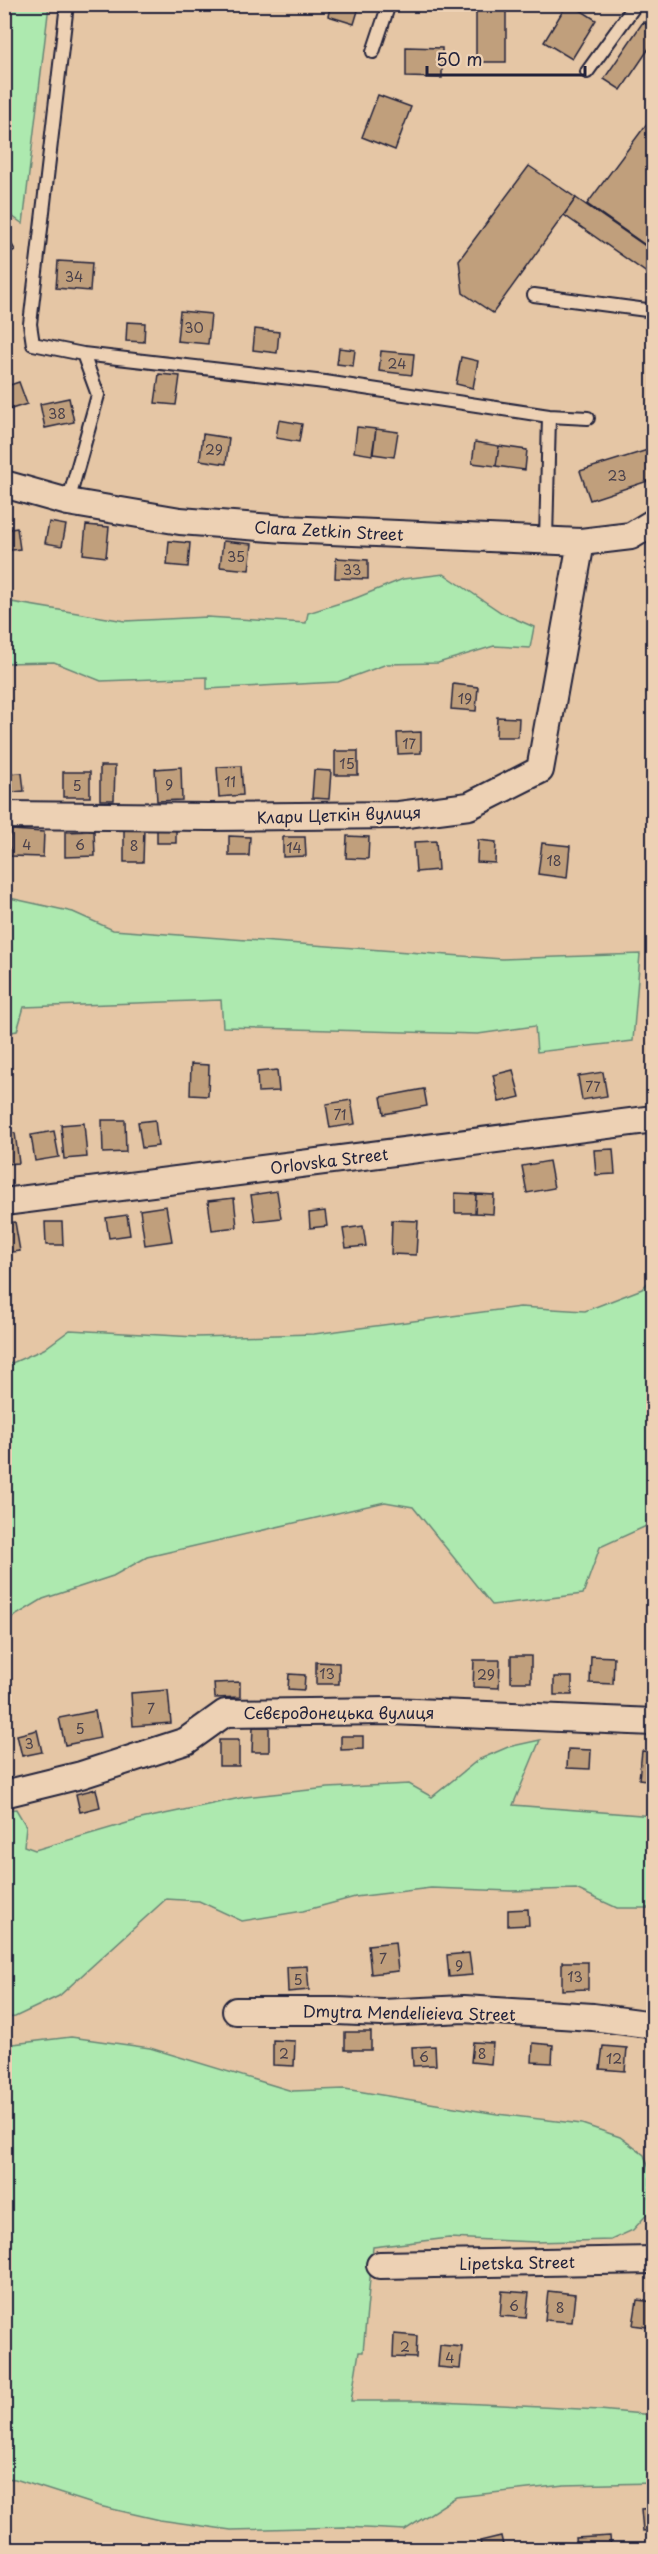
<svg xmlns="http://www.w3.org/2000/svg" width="658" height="2554" viewBox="0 0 658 2554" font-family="'Playpen Sans',sans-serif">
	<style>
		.green { fill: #ade9af; stroke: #688675; stroke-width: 1.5 }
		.building { fill: #c09f7c; stroke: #22223b; stroke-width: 1.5 }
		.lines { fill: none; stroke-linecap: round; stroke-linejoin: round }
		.lane-casing { stroke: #22223b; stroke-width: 16 }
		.street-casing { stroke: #22223b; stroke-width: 30 }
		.lane { stroke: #edd1b4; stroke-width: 12 }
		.street { stroke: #edd1b4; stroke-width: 26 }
		.labels { text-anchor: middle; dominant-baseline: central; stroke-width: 4.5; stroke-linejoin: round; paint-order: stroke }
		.number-label { font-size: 14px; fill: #4a414b }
		.street-label { font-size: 16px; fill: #22223b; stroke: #edd1b4 }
	</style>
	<rect width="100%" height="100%" fill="#e5c6a5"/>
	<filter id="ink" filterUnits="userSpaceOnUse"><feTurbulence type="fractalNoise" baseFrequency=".0167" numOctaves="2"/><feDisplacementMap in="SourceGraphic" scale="12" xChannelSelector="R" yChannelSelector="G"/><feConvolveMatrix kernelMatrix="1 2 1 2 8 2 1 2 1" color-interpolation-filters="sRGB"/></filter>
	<g filter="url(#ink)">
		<path class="green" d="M4,5H49L23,224L5,211Z
			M444,574L502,613L534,627L530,648L494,646L438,663L387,664L338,682L207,689V677L101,681L54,662L5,663V601L125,621L207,617L306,623L308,613L356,598L403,579Z
			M5,897L73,912L113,930L502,959L640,954L633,1041L537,1052L535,1026L478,1034L223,1027L221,1000L24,1007L17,1031L5,1033Z
			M653,1277V1523L600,1547L583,1594L492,1605L413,1507L385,1502L147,1557L113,1576L43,1599L5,1622V1366L44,1349L70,1330L196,1337L314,1334L520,1307L585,1311L642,1289Z
			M540,1740L513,1805L653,1816V1908H617L576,1889L511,1891L431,1888L355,1897L303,1911L242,1921L199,1901L166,1899L59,1996L15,2017L5,2018V1810L16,1809L26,1826L24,1846L35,1850L141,1819L245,1797L328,1788L409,1784L432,1797L478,1760L508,1747Z
			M71,2037L150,2048L292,2091L345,2089L497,2114L582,2124L620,2137L644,2155L650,2171V2211L633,2230L611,2240L536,2242L449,2238L373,2247L363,2352H359L351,2401H420L600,2410L653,2415V2483L564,2485L456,2497L405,2530L344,2527L231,2530L160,2520L99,2506L15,2479L5,2478V2045Z"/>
		<path class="building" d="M331,4H360L354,24L328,16Z
			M476,4H506V62H476Z
			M567,4H571L596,20L572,59L544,42Z
			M643,22L654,29V41L621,90L604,79Z
			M406,47L442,48V78L406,77Z
			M378,95L411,107L395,150L362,137Z
			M654,114V251L587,204Z
			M529,166L576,198L493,313L463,293L459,260Z
			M576,198L654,252V278L564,215Z
			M4,231L15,250L4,256Z
			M58,261L92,263L90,291L56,288Z
			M180,311L211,314L208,344L177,341Z
			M127,322L145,323L144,342L126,341Z
			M255,329L279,332L277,353L253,350Z
			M339,348L355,350L353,366L337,364Z
			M381,351L414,354L412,375L379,371Z
			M461,357L478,361L473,388L456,384Z
			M159,374L180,376L176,405L155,403Z
			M19,382L27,404L8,410L4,400V387Z
			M69,398L74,422L45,428L40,404Z
			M279,420L302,424L299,442L276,438Z
			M357,427L376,429L372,455L354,452Z
			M376,429L398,432L394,457L373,454Z
			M203,434L229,438L226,464L200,460Z
			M475,442L499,446L496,466L472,463Z
			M499,446L527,450L525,470L496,466Z
			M654,448V479L590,500L580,471Z
			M49,522L66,525L62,546L45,543Z
			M86,525L109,527L106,557L83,554Z
			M17,528L20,549L4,551V530Z
			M169,541L190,543L188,567L167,565Z
			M223,541L252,544L249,570L220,567Z
			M336,558L368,560V579L335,578Z
			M453,684L478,687L476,711L451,709Z
			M497,717L519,718L518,737H496Z
			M421,732V753L398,754L397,733Z
			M335,751H358V775H335Z
			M100,766H115L114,800H100Z
			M241,766L243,795L219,797L217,767Z
			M181,767L182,800L157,801L155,769Z
			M314,770L331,771L329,799L312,798Z
			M63,772H90V797H63Z
			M22,773L24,791L4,793V774Z
			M124,828L144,829L143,862H124Z
			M11,830L44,832L43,857L10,856Z
			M157,830H176V843H157Z
			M94,831L95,856L65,857V832Z
			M229,836L250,837L249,856H229Z
			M347,836L369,837L368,859L346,858Z
			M283,837H305L306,856L283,857Z
			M478,840L496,842L495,863L477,862Z
			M436,841L438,870L416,872L414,842Z
			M542,843L570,846L567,878L538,874Z
			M191,1064L209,1065L208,1096L190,1095Z
			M277,1070L279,1091L258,1092L257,1072Z
			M513,1070L520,1097L499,1102L493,1075Z
			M603,1072L607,1096L582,1100L578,1076Z
			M424,1089L427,1106L384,1114L381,1097Z
			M351,1100L355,1124L330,1128L326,1104Z
			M102,1120H125L126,1152L103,1153Z
			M155,1120L158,1146L142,1148L138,1122Z
			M84,1123L87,1157L64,1159L61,1125Z
			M54,1131L59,1157L35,1161L31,1135Z
			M15,1133L19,1163L4,1164V1134Z
			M613,1149L615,1174L596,1175L594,1150Z
			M549,1161L554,1188L527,1193L522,1166Z
			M277,1191L281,1218L255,1221L251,1195Z
			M455,1193L476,1194L475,1213H455Z
			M476,1194L494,1195L493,1214L475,1213Z
			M234,1198L237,1227L212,1230L208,1201Z
			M166,1206L172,1241L145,1245L140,1210Z
			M325,1211L327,1226L310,1228L309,1213Z
			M127,1215L130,1235L109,1238L106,1218Z
			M392,1220L418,1221L416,1255L391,1254Z
			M15,1222L20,1251L4,1253V1223Z
			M45,1222H62L63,1245H46Z
			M363,1226L366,1246L346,1248L343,1229Z
			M511,1656H531V1682H511Z
			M591,1656L614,1657L613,1684L590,1683Z
			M474,1660H500L499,1688L473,1687Z
			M316,1662L339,1663V1684H316Z
			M289,1674L305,1675L304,1690L288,1689Z
			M554,1677H572V1695H554Z
			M240,1682V1697L215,1698L214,1683Z
			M168,1690L171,1723L133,1726L131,1693Z
			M95,1711L100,1738L65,1745L59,1718Z
			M253,1727H269V1752H252Z
			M37,1730L42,1752L22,1756L17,1735Z
			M341,1736H363V1749L341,1750Z
			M219,1740H239V1766H219Z
			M568,1749L591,1750L590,1769L567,1768Z
			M642,1751L654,1752V1781L639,1779Z
			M96,1789L100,1807L80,1812L76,1794Z
			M528,1909L529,1925L508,1926V1910Z
			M395,1942L398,1971L371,1974L368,1945Z
			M469,1953L472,1975L449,1977L447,1955Z
			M562,1962H588V1989L562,1990Z
			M307,1966L309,1990L288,1992L287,1967Z
			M345,2032H371V2050H345Z
			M273,2040L295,2041L294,2066L273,2065Z
			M473,2042L493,2043L491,2064L471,2062Z
			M533,2043L553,2045L552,2063L532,2062Z
			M435,2046L436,2065L413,2066L412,2047Z
			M603,2046L627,2048L625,2071L600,2069Z
			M502,2291L529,2293L526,2318L500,2316Z
			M548,2291L575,2294L572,2322L545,2320Z
			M637,2300L654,2302V2328L633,2325Z
			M394,2334L417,2336L416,2358L393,2357Z
			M440,2345L462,2347L460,2369L438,2367Z
			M654,2508V2530L643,2531L641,2509Z
			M501,2536L504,2550H482L480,2541Z
			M610,2536L611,2550H577L576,2538Z"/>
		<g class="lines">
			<defs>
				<path id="lane" d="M67,4L30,324L33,344L83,354L98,395L68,502
					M373,52L389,4
					M587,72L636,4
					M534,295L654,311
					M83,354L325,382L549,416L588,418
					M546,540L549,416"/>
				<path id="street" d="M4,484L68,502L180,521L285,529L581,542L631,536L654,522
					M4,815L209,817L399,815L469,806L540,770L581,542
					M4,1202L654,1119
					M4,1794L81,1775L186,1741L225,1713L391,1711L654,1722
					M236,2011H337L382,2013L464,2009L593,2017L654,2025
					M380,2265L654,2260"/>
			</defs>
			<use href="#lane" class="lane-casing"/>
			<use href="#street" class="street-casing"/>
			<use href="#lane" class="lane"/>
			<use href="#street" class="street"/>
		</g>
	</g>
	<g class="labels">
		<g class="number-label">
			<text x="74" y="276">34</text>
			<text x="194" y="327">30</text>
			<text x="397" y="363">24</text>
			<text x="57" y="413">38</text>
			<text x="214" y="449">29</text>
			<text x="617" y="475">23</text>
			<text x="236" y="556">35</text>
			<text x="352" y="569">33</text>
			<text x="465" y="698">19</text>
			<text x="409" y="743">17</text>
			<text x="347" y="763">15</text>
			<text x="230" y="781">11</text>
			<text x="169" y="784">9</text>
			<text x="77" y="785">5</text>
			<text x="27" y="844">4</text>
			<text x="80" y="844">6</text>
			<text x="134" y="845">8</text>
			<text x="294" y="847">14</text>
			<text x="554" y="860">18</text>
			<text x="593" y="1086">77</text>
			<text x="340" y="1114">71</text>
			<text x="327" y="1673">13</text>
			<text x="486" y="1674">29</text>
			<text x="151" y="1708">7</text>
			<text x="80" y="1728">5</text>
			<text x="29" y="1743">3</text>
			<text x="383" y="1958">7</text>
			<text x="459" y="1965">9</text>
			<text x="575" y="1976">13</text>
			<text x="298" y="1979">5</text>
			<text x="284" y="2053">2</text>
			<text x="482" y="2053">8</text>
			<text x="424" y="2056">6</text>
			<text x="614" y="2058">12</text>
			<text x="514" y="2305">6</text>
			<text x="560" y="2307">8</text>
			<text x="405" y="2346">2</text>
			<text x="450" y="2357">4</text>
		</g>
		<g class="street-label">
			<text transform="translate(329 530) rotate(3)">Clara Zetkin Street</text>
			<text transform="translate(339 814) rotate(-2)">Клари Цеткін вулиця</text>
			<text transform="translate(329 1160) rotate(-7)">Orlovska Street</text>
			<text x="339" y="1712">Сєвєродонецька вулиця</text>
			<text transform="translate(409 2012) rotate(1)">Dmytra Mendelieieva Street</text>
			<text transform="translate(517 2262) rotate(-1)">Lipetska Street</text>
		</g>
	</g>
	<rect width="658" height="2554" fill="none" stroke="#edd1b4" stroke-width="24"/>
	<rect x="12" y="12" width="634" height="2530" fill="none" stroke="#22223b" stroke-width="2" filter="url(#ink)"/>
	<path d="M427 66v9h158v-9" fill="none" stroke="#22223b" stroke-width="3"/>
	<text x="436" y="66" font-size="18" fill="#22223b" stroke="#edd1b4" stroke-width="4.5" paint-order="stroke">50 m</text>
</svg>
